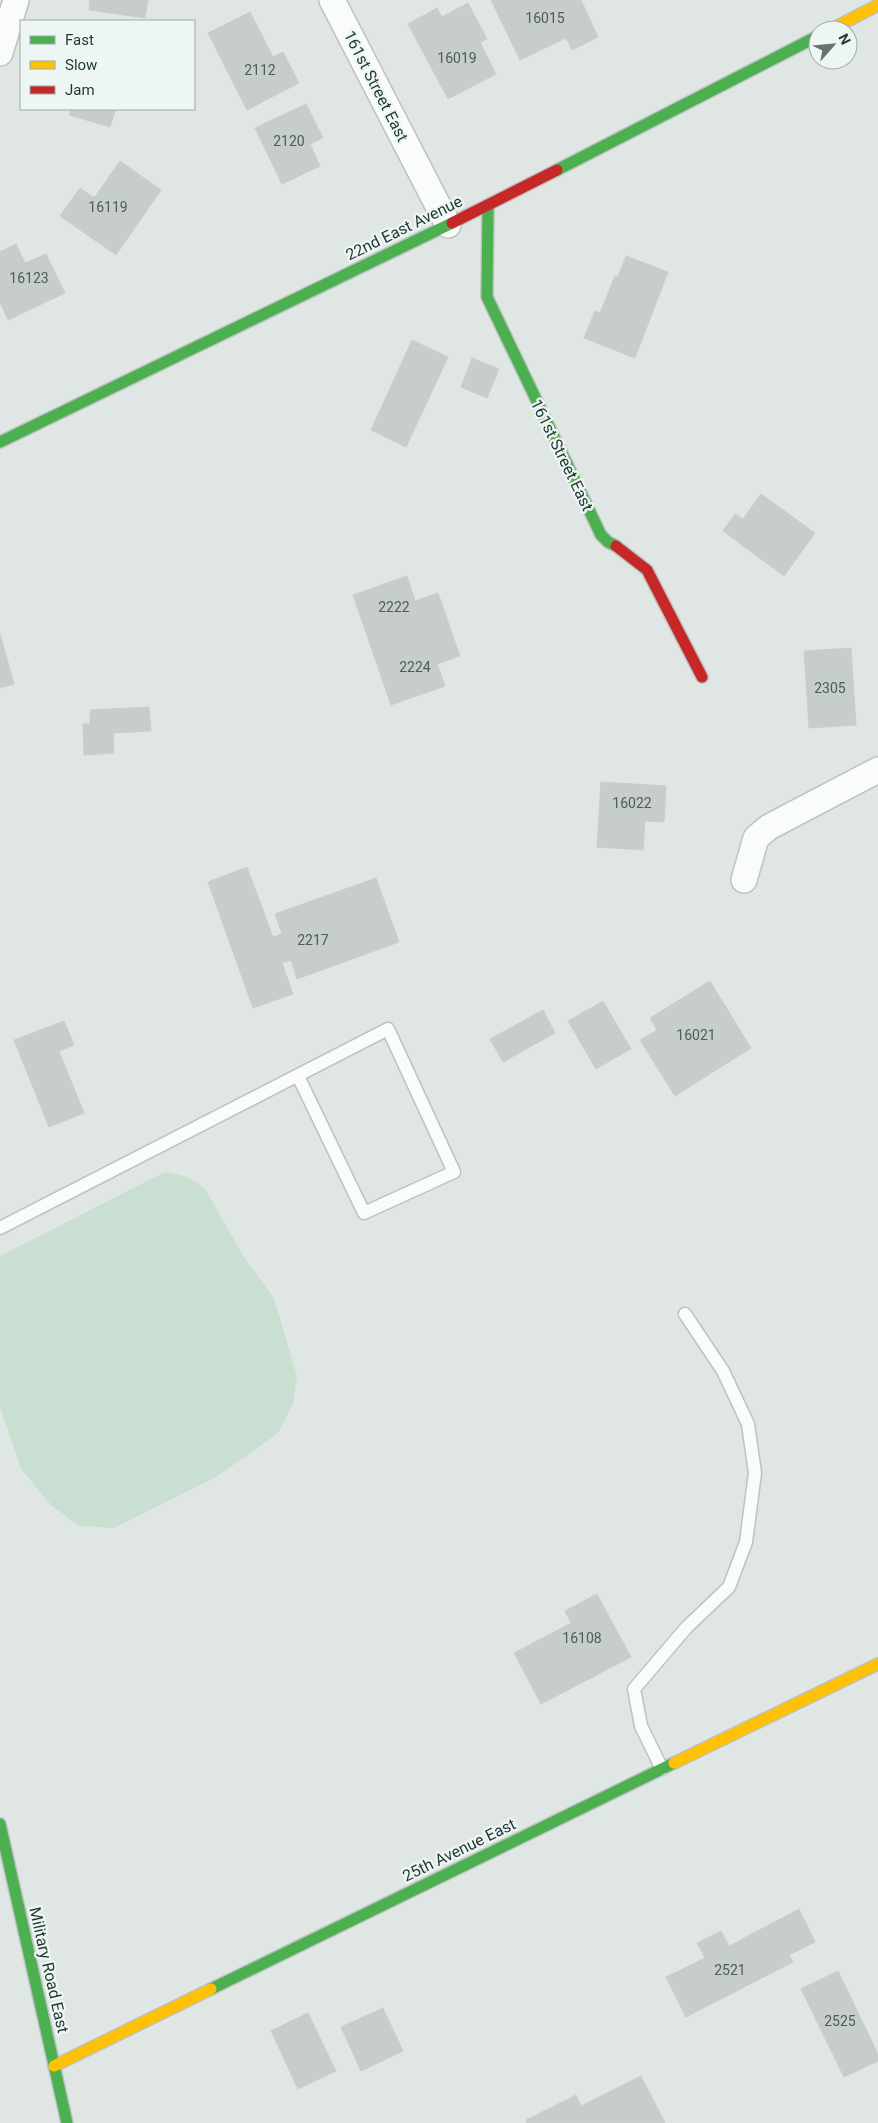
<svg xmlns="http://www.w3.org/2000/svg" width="878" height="2123" viewBox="0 0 878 2123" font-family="Roboto,sans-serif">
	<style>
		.green { fill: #c9dfd2 }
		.building { fill: #c7cdcb; stroke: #c9cfcd }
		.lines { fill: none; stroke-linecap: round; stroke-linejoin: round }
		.lane-casing { stroke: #bdc3c1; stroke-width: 15 }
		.street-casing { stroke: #bdc3c1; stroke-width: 28 }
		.fast-casing { stroke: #bcc4c1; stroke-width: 14 }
		.slow-casing { stroke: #bcc4c1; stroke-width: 14 }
		.jam-casing { stroke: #bcc4c1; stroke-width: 14 }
		.lane { stroke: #fafbfb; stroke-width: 12 }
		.street { stroke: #fafbfb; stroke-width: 25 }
		.fast { stroke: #4caf50; stroke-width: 11 }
		.slow { stroke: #ffc107; stroke-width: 11 }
		.jam { stroke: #c62828; stroke-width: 11 }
		.labels { text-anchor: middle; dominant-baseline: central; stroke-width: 4.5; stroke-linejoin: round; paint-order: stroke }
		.number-label { font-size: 14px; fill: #4a5d5a }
		.street-label { font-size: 16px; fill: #1f3734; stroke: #edf6f2 }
	</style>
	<rect width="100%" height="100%" fill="#e0e6e4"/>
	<path class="green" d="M165,1172L188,1177L205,1189L245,1259L274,1298L297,1377L293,1404L278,1433L218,1476L114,1528L79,1526L51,1505L21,1469L0,1407V1256Z"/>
	<path class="building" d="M90,0H148L145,18L89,10Z
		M491,0H581L598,37L572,50L566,38L520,60Z
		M468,3L487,39L480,42L496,74L448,99L408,24L437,8L442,17Z
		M250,12L273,57L283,52L299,83L247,110L208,33Z
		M306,104L323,138L310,144L320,166L282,184L255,128Z
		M71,109H116L110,127L69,115Z
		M120,161L161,190L116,255L60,216L80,188L94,198Z
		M16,244L25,263L46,254L65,293L8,320L0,302V252Z
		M626,256L668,272L635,358L584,338L595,311L600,313L615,276L618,277Z
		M412,340L448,357L406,447L371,430Z
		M472,358L499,369L487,398L461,387Z
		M761,494L815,533L784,576L723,531L735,514L743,519Z
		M407,576L415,601L438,593L460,656L437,664L445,686L391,705L353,595Z
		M0,634L14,684L0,688Z
		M851,648L856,725L809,728L804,651Z
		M149,707L151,731L113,733L114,753L84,755L83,724H90V710Z
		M601,782L666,786L664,822L645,821L643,850L597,847Z
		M247,867L273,937L282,934L275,914L376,878L399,942L297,979L291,960L282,963L293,994L253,1008L208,882Z
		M710,981L751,1048L675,1096L640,1040L657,1030L650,1018Z
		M603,1001L631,1049L596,1069L568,1021Z
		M543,1010L555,1033L503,1062L490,1039Z
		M64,1021L74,1045L59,1051L84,1113L49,1127L14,1040Z
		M597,1594L631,1657L541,1704L514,1653L571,1623L565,1611Z
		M799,1909L815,1942L789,1955L793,1962L686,2017L666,1977L705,1958L697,1943L721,1931L729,1946Z
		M838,1971L878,2054V2061L844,2077L801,1989Z
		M383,2008L403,2051L361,2071L341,2027Z
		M308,2013L336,2071L298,2089L271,2031Z
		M641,2076L665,2123H527L526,2120L576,2095L581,2106Z"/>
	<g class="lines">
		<defs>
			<path id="lane" d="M0,1228L388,1029L454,1172L364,1213L298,1076
				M662,1769L641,1726L634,1689L686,1628L729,1587L746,1542L755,1473L748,1424L723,1371L685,1314"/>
			<path id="street" d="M332,0L448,225
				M0,53L16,0
				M744,880L756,838L769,827L878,770"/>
			<path id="fast" d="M557,170L818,36
				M488,206L487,297L601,535L608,542L616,546
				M0,442L452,223
				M0,1824L67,2123
				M211,1989L674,1763"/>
			<path id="slow" d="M830,30L878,5
				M674,1763L878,1664
				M54,2066L211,1989"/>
			<path id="jam" d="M452,223L557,170
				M616,546L647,570L702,677"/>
		</defs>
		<use href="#lane" class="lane-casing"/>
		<use href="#street" class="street-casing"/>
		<use href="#fast" class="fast-casing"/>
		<use href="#slow" class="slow-casing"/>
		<use href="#jam" class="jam-casing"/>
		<use href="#lane" class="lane"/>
		<use href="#street" class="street"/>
		<use href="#fast" class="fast"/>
		<use href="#slow" class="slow"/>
		<use href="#jam" class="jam"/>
	</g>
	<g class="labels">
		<g class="number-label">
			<text x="545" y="18">16015</text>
			<text x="457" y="58">16019</text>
			<text x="260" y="70">2112</text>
			<text x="289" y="141">2120</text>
			<text x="108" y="207">16119</text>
			<text x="29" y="278">16123</text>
			<text x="394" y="607">2222</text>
			<text x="415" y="667">2224</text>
			<text x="830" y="688">2305</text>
			<text x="632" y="803">16022</text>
			<text x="313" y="940">2217</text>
			<text x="696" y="1035">16021</text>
			<text x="582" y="1638">16108</text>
			<text x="730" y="1970">2521</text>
			<text x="840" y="2021">2525</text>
		</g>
		<g class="street-label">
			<text transform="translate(376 86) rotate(63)">161st Street East</text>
			<text transform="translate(404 228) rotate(-26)">22nd East Avenue</text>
			<text transform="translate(562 455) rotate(64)">161st Street East</text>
			<text transform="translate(459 1850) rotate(-26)">25th Avenue East</text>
			<text transform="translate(49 1970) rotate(77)">Military Road East</text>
		</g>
	</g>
	<rect x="20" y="20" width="175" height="90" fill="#edf6f2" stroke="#9baaa6"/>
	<rect x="30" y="36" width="25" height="8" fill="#4caf50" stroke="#9baaa6"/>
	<text x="65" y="45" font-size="15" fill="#1f3734">Fast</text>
	<rect x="30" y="61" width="25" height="8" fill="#ffc107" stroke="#9baaa6"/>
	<text x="65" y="70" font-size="15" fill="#1f3734">Slow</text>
	<rect x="30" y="86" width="25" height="8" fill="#c62828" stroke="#9baaa6"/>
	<text x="65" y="95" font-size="15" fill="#1f3734">Jam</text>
	<g transform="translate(833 45) rotate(63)"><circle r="24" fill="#edf6f2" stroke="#9baaa6"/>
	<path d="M0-4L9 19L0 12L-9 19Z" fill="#637472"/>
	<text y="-8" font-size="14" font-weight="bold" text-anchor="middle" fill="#1f3734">N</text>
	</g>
</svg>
